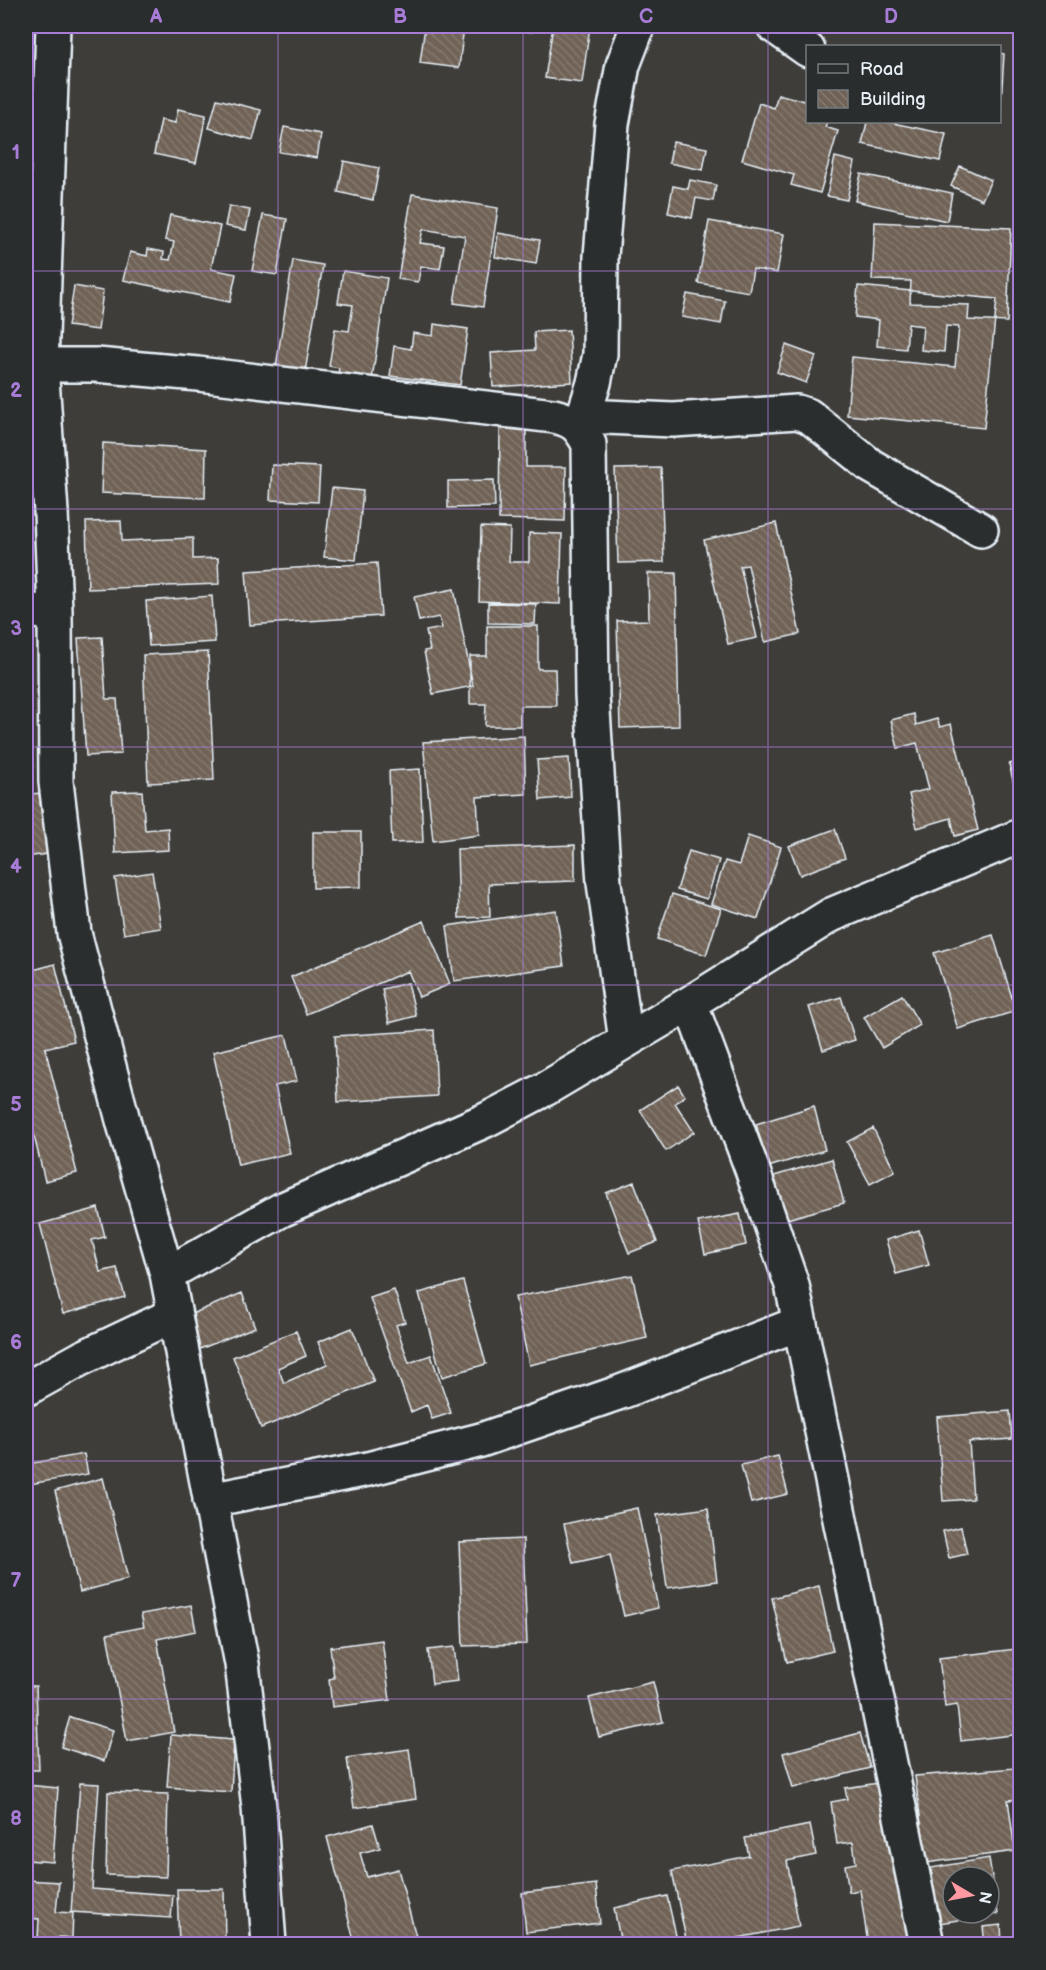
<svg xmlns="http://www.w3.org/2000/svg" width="1046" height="1970" viewBox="0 0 1046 1970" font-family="'Balsamiq Sans',sans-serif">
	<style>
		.building { fill: url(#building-back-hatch); stroke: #e8f1f8; stroke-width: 1.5; fill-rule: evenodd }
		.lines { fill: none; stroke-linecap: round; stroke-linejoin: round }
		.street-casing { stroke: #e8f1f8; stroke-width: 38 }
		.street { stroke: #2a2d2e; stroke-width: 33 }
		.grid { fill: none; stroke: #a77bd6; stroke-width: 1.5; stroke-opacity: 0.55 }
		.neatline { fill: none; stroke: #a77bd6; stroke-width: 2 }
		.grid-label { font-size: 20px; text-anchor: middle; font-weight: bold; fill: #a77bd6 }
	</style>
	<defs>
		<pattern id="building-back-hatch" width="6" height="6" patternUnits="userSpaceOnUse" patternTransform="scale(1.5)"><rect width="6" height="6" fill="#706256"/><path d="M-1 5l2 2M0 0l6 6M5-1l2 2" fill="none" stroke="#84796f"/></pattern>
	</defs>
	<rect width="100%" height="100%" fill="#3f3d3a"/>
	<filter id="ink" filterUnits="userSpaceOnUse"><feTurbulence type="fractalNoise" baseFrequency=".0167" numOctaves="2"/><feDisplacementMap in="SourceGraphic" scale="12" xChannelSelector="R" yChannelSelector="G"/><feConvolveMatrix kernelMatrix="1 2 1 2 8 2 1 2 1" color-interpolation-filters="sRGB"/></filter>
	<g filter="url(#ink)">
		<path class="building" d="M425,26H464L459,68L420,63Z
			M481,26H533L532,32Z
			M553,26H590L582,83L545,78Z
			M1000,53L1004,54L1000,119Z
			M26,77L33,79L28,99L26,98Z
			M778,94L808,102V122H827L825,127L838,131L820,193L791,185L794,175L742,160L759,103L774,108Z
			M217,99L261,110L253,140L209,128Z
			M178,109L206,115L196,163L154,154L161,120L175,123Z
			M867,122H888L946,134L940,161L862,144Z
			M284,127L321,134L317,158L279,152Z
			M673,142L707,148L703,170L669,163Z
			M835,157L855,162L847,200L827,196Z
			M344,161L379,168L373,200L338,192Z
			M960,166L991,180L982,200L951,186Z
			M861,174L952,193L947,221L855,201Z
			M690,180L716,185L713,201L696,198L692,218L668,213L673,186L688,189Z
			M412,194L498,208L483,307L454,303L465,236L423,229L420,243L444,246L440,269L421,266L418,282L398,279Z
			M229,206L250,210L246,230L225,226Z
			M170,215L220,226L211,269L236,274L230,302L123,280L130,252L147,256L148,249L164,252L163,259L170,260L174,242L165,240Z
			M263,215L287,219L277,275L252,271Z
			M709,221L784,234L777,273L753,269L749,292L698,283Z
			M875,222L1011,228L1007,322L968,320L969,305L910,303L911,281L872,280Z
			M498,233L540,240L536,264L495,257Z
			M293,260L323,265L305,372L276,367Z
			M343,271L387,278L371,386L337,381L339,368L329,366L335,329L349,331L353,305L338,303Z
			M74,286L103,291L98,330L68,326Z
			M858,286L997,299L984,428L847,415L852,357L955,367L959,327L946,326L944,352L921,350L923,326L908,324L906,349L877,346L879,320L855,317Z
			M687,294L725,301L721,324L682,317Z
			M434,324L468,329L460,385L390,376L394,346L411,349L413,333L433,336Z
			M569,330L572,382L493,387L491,353L535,350L534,332Z
			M786,345L816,356L806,383L777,372Z
			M26,385L34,386L26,478Z
			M500,429H526V467H566L565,521L499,519Z
			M103,443L206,449L205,498L101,493Z
			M272,465L320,467L318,502L270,500Z
			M661,468L664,562L618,563L615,469Z
			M494,480L495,507L448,508V481Z
			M332,488L363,491L356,560L324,557Z
			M121,521L122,541L193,538V559L218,558L219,584L88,589L86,522Z
			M776,523L800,634L765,642L748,565L740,566L757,638L728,644L704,540Z
			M481,527L510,528L509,562H529V533L562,534L560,604L479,601Z
			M377,563L381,616L250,625L246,571Z
			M648,573H676L679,726L620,728L617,621L649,620Z
			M454,589L473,686L433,694L424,651L430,650L426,631L442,628L439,617L419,621L414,597Z
			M212,596L215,642L149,646L146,601Z
			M488,603L536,604L535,624L488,623Z
			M487,626H538V669H555L556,706H520V726H485L486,704H470V656H487Z
			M102,637L106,699H117L121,754L86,756L78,638Z
			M208,652L214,780L148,783L143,655Z
			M914,714L916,725L937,719L940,727L951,724L978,830L955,836L951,818L917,828L909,794L929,789L917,743L898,748L891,720Z
			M524,736L526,794L477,797L479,835L433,841L423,742Z
			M569,758L571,797L540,800L537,760Z
			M1020,761V800L1018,801L1009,764Z
			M420,769L423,842L392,843L389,771Z
			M142,791L145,830L168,828L169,850L115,853L112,792Z
			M39,793L47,854L26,857V795Z
			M835,829L845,858L800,875L789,846Z
			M313,832H361V887L313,888Z
			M748,836L781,847L758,919L711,904L725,861L739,865Z
			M575,845V881L489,884L490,917L459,918L457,849Z
			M689,851L719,860L707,899L677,890Z
			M152,872L161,928L124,934L115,878Z
			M672,894L721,909L706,955L657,939Z
			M556,910L564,966L454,981L447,926Z
			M424,921L450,984L419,997L408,971L306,1014L291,977Z
			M993,935L1016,1011L958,1029L934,953Z
			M55,964L74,1041L45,1048L77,1173L45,1181L26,1103V972Z
			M408,983L416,1016L389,1023L382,989Z
			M902,995L920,1025L882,1048L864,1017Z
			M841,997L855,1040L823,1050L809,1007Z
			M434,1030L437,1096L338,1102L335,1036Z
			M286,1035L297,1081L275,1086L290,1153L238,1165L213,1052Z
			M678,1085L685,1096L675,1103L694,1132L666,1151L640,1110Z
			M814,1106L825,1150L768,1167L756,1124Z
			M873,1128L895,1171L870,1184L847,1142Z
			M832,1159L844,1203L787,1219L774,1176Z
			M634,1182L657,1242L629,1253L606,1193Z
			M98,1208L105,1237L92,1240L100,1272L117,1268L125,1297L63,1314L40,1224Z
			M740,1214L746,1245L705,1254L698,1222Z
			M919,1230L929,1265L896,1274L886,1240Z
			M632,1275L647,1338L529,1365L515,1297Z
			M463,1281L486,1364L442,1377L419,1293Z
			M394,1290L405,1322L396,1325L409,1363L431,1355L451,1413L432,1419L427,1405L411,1412L370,1298Z
			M242,1293L255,1327L200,1349L187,1316Z
			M352,1328L374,1382L261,1428L233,1357L296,1331L306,1356L278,1368L284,1383L327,1364L318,1342Z
			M1010,1411L1012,1439L969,1442L973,1499L943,1501L937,1417Z
			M84,1454L88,1474L30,1484L27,1464Z
			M778,1456L788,1494L751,1503L741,1465Z
			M103,1478L128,1579L80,1592L55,1491Z
			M637,1508L658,1608L624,1616L610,1555L573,1563L564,1524Z
			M708,1508L717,1581L667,1588L657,1515Z
			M961,1527L967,1554L949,1558L943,1531Z
			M523,1539L527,1644L463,1646L459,1542Z
			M819,1586L833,1651L787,1662L772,1598Z
			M191,1605L196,1631L157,1639L174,1732L127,1741L107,1634L144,1627L141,1614Z
			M382,1640L390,1700L332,1707L329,1679L334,1678L330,1647Z
			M454,1647L458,1681L432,1684L428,1650Z
			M1016,1649L1020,1687V1734L961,1741L957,1705L945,1707L939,1658Z
			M653,1682L663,1722L599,1737L589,1698Z
			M26,1686H36L39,1770H26Z
			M70,1717L113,1730L104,1761L61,1747Z
			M860,1733L870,1768L793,1788L783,1753Z
			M171,1735L234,1740L231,1792L167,1787Z
			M409,1749L416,1799L354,1808L347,1758Z
			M1016,1768L1020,1799L1008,1800L1015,1851L926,1863L915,1776Z
			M885,1782L909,1944H868L860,1890L849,1892L845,1865L856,1863L853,1842L837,1844L831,1802L847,1799L845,1788Z
			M80,1783L99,1784L92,1889L173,1895L171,1918L71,1912Z
			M26,1785L58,1788L53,1862L26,1860Z
			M108,1792L168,1794L166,1877L106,1875Z
			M373,1824L380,1848L360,1853L367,1877L398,1869L418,1944H355L327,1837Z
			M810,1825L816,1855L787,1861L799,1926L707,1944H687L672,1871L749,1856L745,1838Z
			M989,1858L998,1914L939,1923L931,1868ZM953,1877H989V1913H953Z
			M26,1880L59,1882L56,1912L73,1913L72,1938L59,1937V1944H26V1939H38L39,1919L26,1918Z
			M596,1884L600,1923L526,1932L522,1893Z
			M177,1889H224L225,1944H179Z
			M667,1896L678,1944H621L614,1908Z
			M1001,1925L1002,1944H985L983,1927Z"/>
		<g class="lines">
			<defs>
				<path id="street" d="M53,26L41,364L51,512L55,612L56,782L74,933L124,1124L167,1274L242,1664L259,1807L269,1944
					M774,26L808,50
					M26,365H96L198,374L554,416C575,421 579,426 589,444L592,695L604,883L626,1041
					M584,416L673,420L797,412L809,416L871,466L981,530
					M580,427L594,383L600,354L601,256L612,124L623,65L638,26
					M26,611L55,612
					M690,1003L752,1169L792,1285L927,1944
					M167,1274L281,1210L486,1120L545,1089L690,1003L831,915L1020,836
					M26,1389L82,1358L173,1315
					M210,1500L368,1469L481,1440L621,1392L800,1323"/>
			</defs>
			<use href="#street" class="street-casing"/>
			<use href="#street" class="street"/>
		</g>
	</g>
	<path class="grid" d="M278,26V1944M523,26V1944M768,26V1944M26,271H1020M26,509H1020M26,747H1020M26,985H1020M26,1223H1020M26,1461H1020M26,1699H1020"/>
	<rect width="1046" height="1970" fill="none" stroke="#2a2d2e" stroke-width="66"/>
	<rect x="806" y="45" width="195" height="78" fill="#2a2d2e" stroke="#767b7f" stroke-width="1.5"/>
	<rect x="818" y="64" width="30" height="9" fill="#2a2d2e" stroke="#767b7f" stroke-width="1.5"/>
	<text x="860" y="75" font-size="18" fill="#e8f1f8">Road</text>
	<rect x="818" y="90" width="30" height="18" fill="url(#building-back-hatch)" stroke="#767b7f" stroke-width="1.5"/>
	<text x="860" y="105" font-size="18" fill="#e8f1f8">Building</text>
	<g transform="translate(971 1895) rotate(100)"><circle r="28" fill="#2a2d2e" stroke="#767b7f" stroke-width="1.5"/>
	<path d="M0-4.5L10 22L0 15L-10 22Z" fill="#ff9aa2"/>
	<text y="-9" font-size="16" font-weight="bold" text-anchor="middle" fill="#e8f1f8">N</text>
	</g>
	<rect x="33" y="33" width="980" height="1904" class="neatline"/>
	<g class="grid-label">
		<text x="156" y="23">A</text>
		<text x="400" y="23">B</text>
		<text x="646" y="23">C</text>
		<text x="891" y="23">D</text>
		<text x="16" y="159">1</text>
		<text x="16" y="397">2</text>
		<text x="16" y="635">3</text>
		<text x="16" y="873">4</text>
		<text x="16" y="1111">5</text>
		<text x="16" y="1349">6</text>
		<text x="16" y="1587">7</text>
		<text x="16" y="1825">8</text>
	</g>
</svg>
